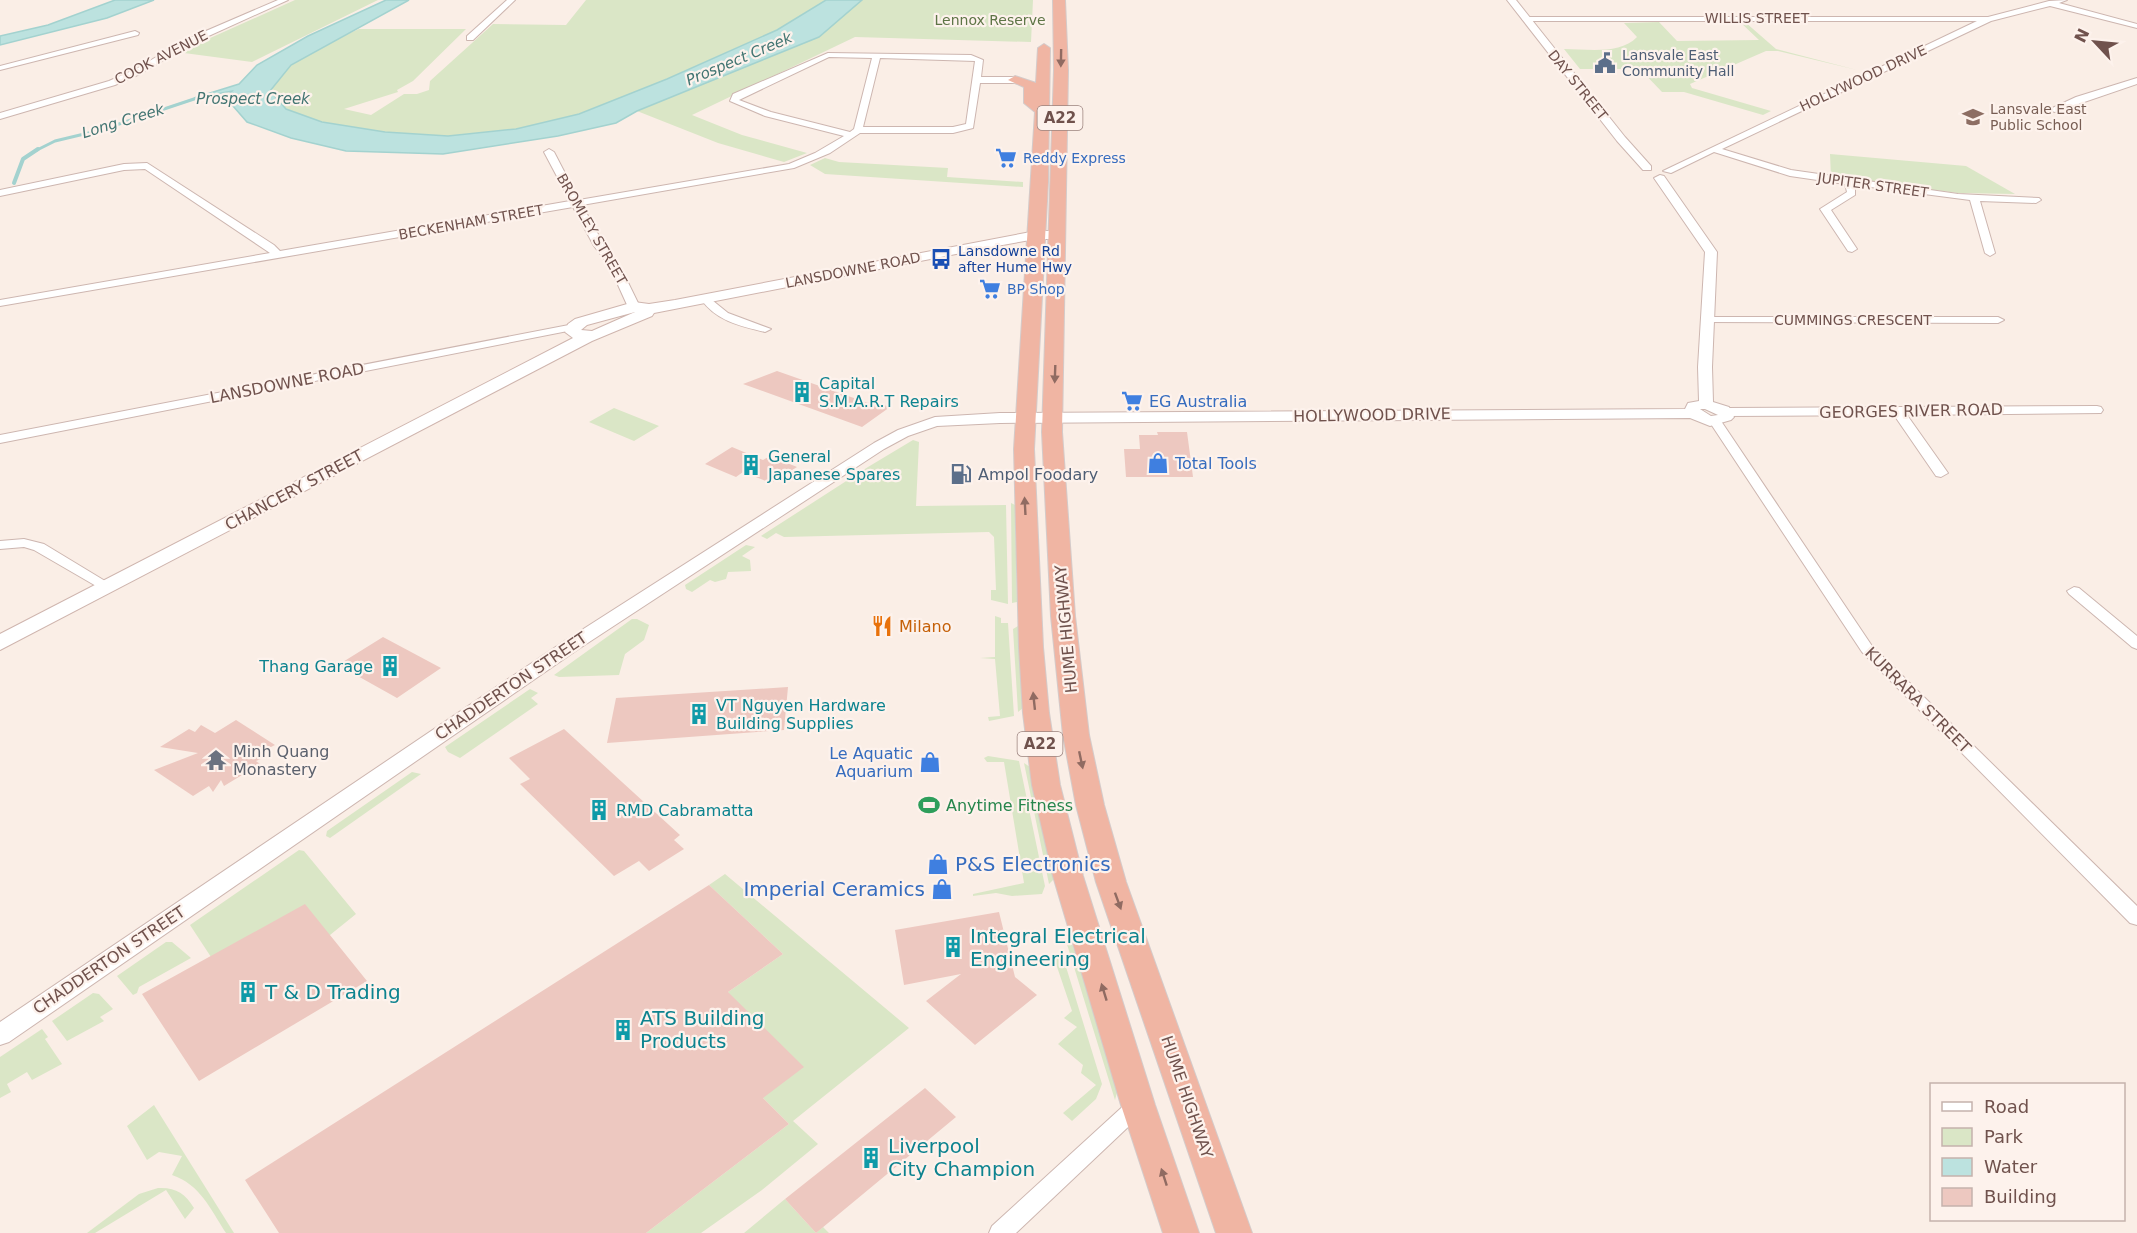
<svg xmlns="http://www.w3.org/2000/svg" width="2137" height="1233" viewBox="0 0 2137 1233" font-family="'DejaVu Sans',sans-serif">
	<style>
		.green { fill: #dae6c6 }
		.water { fill: #bce2df; stroke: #a3d2cf; stroke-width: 1.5 }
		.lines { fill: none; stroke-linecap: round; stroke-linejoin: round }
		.stream-far1 { stroke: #a3d2cf; stroke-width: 3 }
		.stream { stroke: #a3d2cf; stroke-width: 4 }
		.building { fill: #edc8c0 }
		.minor-casing { stroke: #cdb6b0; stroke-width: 2 }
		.tertiary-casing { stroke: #cdb6b0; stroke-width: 2 }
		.secondary-casing { stroke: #cfb5ae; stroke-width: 2 }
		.trunk-casing { stroke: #d4cbca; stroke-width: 2 }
		.minor { fill: #fff; fill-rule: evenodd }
		.tertiary { fill: #fff; fill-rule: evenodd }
		.secondary { fill: #fff; fill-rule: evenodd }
		.trunk { fill: #f0b5a3; fill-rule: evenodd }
		.oneway { fill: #906b62 }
		.labels { text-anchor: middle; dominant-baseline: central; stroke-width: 4.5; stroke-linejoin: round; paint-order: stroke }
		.far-street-label { font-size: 14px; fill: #70524d; stroke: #fdf2ec }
		.far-park-label { font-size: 14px; fill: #5e7546; stroke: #fdf2ec }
		.far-service-label { font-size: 14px; fill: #4e5e75; stroke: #fdf2ec; text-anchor: start }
		.far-education-label { font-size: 14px; fill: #785e54; stroke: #fdf2ec; text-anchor: start }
		.far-shop-label { font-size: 14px; fill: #366cbe; stroke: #fdf2ec; text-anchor: start }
		.far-transit-label { font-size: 14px; fill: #164399; stroke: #fdf2ec; text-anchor: start }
		.far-water-label { font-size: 15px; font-style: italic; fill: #427572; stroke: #fdf2ec }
		.shield { fill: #fdf2ec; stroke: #9a827d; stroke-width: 1.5 }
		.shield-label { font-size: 15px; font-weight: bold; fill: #70524d }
		.street-label { font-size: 16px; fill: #70524d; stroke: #fdf2ec }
		.culture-label { font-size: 16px; fill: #0d838f; stroke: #fdf2ec; text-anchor: start }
		.shop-label { font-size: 16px; fill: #366cbe; stroke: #fdf2ec; text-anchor: start }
		.service-label { font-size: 16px; fill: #4e5e75; stroke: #fdf2ec; text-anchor: start }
		.food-label { font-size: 16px; fill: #c56008; stroke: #fdf2ec; text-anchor: start }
		.worship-label { font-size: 16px; fill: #5b616d; stroke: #fdf2ec; text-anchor: start }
		.leisure-label { font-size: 16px; fill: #27864d; stroke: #fdf2ec; text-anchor: start }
		.near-shop-label { font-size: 20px; fill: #366cbe; stroke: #fdf2ec; text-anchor: start }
		.near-culture-label { font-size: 20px; fill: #0d838f; stroke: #fdf2ec; text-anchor: start }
	</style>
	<rect width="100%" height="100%" fill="#faeee6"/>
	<path class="green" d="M295,0H378L252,62L184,53L208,39Z
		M586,0H826L777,30L667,79L579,114L516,129L448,136L385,132L322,122L286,109L270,91L291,65L336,39L359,29H466L413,81L397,90L398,92L344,109L371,115L404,94H417L429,90L430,81L493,24L566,25Z
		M862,0H1033L1031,42L855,37L692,115L742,135L807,153L784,162L718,143L637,111L819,37Z
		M1659,22L1677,41L1759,40L1740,22H1745L1776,49L1857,70L1778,51H1766L1690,84L1692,88L1771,111L1763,115L1684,92H1662L1640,69H1580L1564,49C1587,49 1620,55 1637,37L1624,23Z
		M1830,154L1966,166L2015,194L1958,193L1831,177Z
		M825,158L839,162L948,168L947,177L1023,182V187L825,174L810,165Z
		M614,408L659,426L634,441L589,422Z
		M913,440L919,442L916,506L1006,505L1008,604L991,600V590H996L994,537L989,532L784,537L776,533L767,539L761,536L868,467Z
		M1011,503L1015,505L1017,602L1012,603Z
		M746,545L755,547L742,556L750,560L751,571L728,572L726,579L715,582L710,580L692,592L686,589L685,585Z
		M995,616L1001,618V623H1008L1014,716L989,721L988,717L1000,716L995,659L980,658L995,657Z
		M632,619H637L649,625L644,640L625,654L619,675L559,677L554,675Z
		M1018,626L1023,708L1018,712L1013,629Z
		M530,689L538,693L531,698L538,704L460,758L448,752L445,747Z
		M988,756L1019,761L1045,886L1042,894L1012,896L996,893L973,896V894L1024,883L1004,762H987L984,758Z
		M1024,763L1030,767L1052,871L1054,879L1049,884Z
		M412,772L421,774L330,838L326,836L327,831Z
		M299,850L304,851L356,914L330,935L211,957L190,925Z
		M725,874L909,1028L793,1121L818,1144L762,1190L701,1233H646L789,1124L763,1098L728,992L783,954L709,885Z
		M1071,940L1118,1089L1115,1100L1066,941Z
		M166,942H172L191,958L139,987L137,993L133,995L117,976Z
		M1063,957L1102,1084L1096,1099L1072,1121L1063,1113L1096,1085L1081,1073L1083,1065L1058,1044L1077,1027L1064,1018L1072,1011L1054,958Z
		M93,993L99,994L113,1009L100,1017L104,1021L67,1041L52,1021Z
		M42,1029L48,1037L45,1039L62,1064L32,1080L27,1072L7,1084L11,1092L0,1098V1057Z
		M154,1105L234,1233H226C211,1210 200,1184 172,1175L182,1156L159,1152L147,1160L127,1126Z
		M158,1188C175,1187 185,1193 194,1208L185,1219L166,1190L95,1233H87L139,1194Z
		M785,1199L816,1233L823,1227L829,1233H744Z"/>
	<path class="water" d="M115,0H154L107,18L0,45V36L48,25Z
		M386,0H409L291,65L270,91L286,109L322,122L385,132L448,136L516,129L579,114L667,79L777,30L826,0H862L819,37L637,111L616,123L558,136L443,154L346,151L291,138L247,122L226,98L232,91L194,98L239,84L257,65L308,36Z"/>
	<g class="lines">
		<path class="stream-far1" d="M35,151L55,141L101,130L200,97"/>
		<path class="stream" d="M14,183L23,159L38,149"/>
	</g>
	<path class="building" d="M777,371L868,403L871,401L890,407L862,427L743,384Z
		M1157,432H1187L1193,477H1126L1124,449H1140L1139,435H1158Z
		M732,447L763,460L770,456L797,467L771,483L743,472L736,477L705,464Z
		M383,637L441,668L397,698L338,665Z
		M788,687L784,730L607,743L616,698Z
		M236,720L275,745L259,753L268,756L256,761L260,764L224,786L221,780L213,792L209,786L193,796L154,770L198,753L160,747L189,729L195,732L201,725L215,733Z
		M564,729L680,835L674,840L684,849L649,871L639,861L614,876L520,784L530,779L509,758Z
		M709,885L783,954L728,992L804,1067L763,1098L789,1124L646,1233H279L245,1180Z
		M305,904L367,981L199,1081L142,994Z
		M999,912L1015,977L1037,995L975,1045L926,1001L961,974L904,985L895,930Z
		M925,1088L956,1117L816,1233L785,1199Z"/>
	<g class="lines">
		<defs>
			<path id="minor" d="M278,0H288L191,44L142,73L115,85L0,119V113L109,81L136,69L185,40Z
				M507,0H515L473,40H467V36Z
				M2067,0L2059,3L2137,24V28L2050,6L1991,21L1722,149L1791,170L1958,194L2039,198L2041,200L2036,203L1980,201L1995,253L1990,256L1985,253L1970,200L1855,185V195L1831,210L1857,249L1852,252L1848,251L1820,209L1847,192L1845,184L1790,176L1714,152L1671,173L1663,171L1977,21H1526L1522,19L1526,17H1988L2049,1Z
				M135,31L139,33L138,35L0,70V66Z
				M828,53L971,55L983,60L981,77H1015L1019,80L1015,83H980L973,128L953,133H860L830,153L794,168L582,205L604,245L619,264L640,307L634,310L628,307L609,265L594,246L573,207L0,306V300L270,253L145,169L124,170L0,196V190L124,164L147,163L274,245L280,251L570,201L544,152L549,149L554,152L579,200L789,164L815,153L844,136L765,116L730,101L733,94ZM829,57L872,58L854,129L850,132L771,112L739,100ZM880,58L975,61L966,124L953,127H863Z
				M2137,78V84L2055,112L2048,110L2076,97Z
				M707,296L728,313L771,329L765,332C740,326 716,321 701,299Z
				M1709,317H1998L2004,320L1998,323L1705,322L1703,320Z
				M574,324L580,327L578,329L0,443V435Z
				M2097,406L2101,407L2103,410L2101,413L1907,415L1948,473L1941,477L1936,476L1894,415L1726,416L1720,412L1726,408Z
				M1715,417L1721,421L1872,646L2137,906V925L2130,923L1862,652L1709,421Z
				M24,539L44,544L115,587L113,590H103L34,550L24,547L0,549V541Z
				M2074,587L2079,588L2137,636V649L2132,647L2069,594L2067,591Z
				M1138,1096L1145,1099L1149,1105L1145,1111L1016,1233H989L992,1226L1131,1099Z"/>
			<path id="tertiary" d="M1507,0H1516L1625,137L1651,166V170H1643L1617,141Z
				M1660,175L1664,176L1717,252L1712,367L1713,402L1729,407L1734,417L1731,420L1710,426L1690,418L1000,423L937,426L908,436L884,449L577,650L9,1042L0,1045V1022L563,642L874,443L898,430L935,417L1000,413L1685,409L1688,403L1699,401L1698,367L1705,252L1654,178ZM1700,409H1705L1718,415L1711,416Z"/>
			<path id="secondary" d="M1036,231H1058L1065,235L1058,239H1036L997,246L654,313L652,316L592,341L0,650V634L573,338L565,332L568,324L575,319L634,302L649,304L675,300ZM635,312L592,331L581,330L587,325Z"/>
			<path id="trunk" d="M1053,0H1065L1068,70L1062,432L1075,616L1089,735L1104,805L1126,882L1252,1233H1216L1096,882L1076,805L1063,735L1051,616L1042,432L1054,70Z
				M1044,44L1050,48L1048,182L1034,449L1043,647L1049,713L1060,785L1083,876L1155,1105L1199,1233H1163L1121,1105L1053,876L1032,785L1023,713L1019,647L1014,449L1035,112L1024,103V87L1008,80L1015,76L1036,83L1038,48Z"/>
		</defs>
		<use href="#minor" class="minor-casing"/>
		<use href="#tertiary" class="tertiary-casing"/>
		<use href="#secondary" class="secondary-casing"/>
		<use href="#trunk" class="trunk-casing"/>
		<use href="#minor" class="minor"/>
		<use href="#tertiary" class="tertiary"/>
		<use href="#secondary" class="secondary"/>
		<use href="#trunk" class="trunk"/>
	</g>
	<defs><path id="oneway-solid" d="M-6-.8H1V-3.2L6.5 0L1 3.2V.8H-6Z" transform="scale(1.5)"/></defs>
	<g class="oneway">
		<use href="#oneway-solid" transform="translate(1061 58) rotate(91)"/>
		<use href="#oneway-solid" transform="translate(1055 374) rotate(92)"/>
		<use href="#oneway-solid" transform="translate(1025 506) rotate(-93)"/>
		<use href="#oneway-solid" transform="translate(1034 701) rotate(-96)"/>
		<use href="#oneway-solid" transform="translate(1081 760) rotate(78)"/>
		<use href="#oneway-solid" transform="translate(1118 901) rotate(70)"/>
		<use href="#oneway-solid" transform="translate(1104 992) rotate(-107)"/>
		<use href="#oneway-solid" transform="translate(1164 1177) rotate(-108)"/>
	</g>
	<defs>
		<symbol id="civic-bare" viewBox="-9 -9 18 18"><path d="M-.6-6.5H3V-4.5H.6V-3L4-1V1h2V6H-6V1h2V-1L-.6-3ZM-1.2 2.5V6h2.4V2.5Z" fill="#5c6f8a" stroke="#fdf2ec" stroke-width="2.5" paint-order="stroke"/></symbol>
		<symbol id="school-bare" viewBox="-9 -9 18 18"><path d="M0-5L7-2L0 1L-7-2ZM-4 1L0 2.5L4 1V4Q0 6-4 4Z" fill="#8d6e63" stroke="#fdf2ec" stroke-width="2.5" paint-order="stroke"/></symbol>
		<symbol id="supermarket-bare" viewBox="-9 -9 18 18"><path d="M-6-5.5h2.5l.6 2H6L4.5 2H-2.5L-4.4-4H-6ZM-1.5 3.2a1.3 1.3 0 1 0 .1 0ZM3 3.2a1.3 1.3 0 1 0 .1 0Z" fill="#3f7fe0" stroke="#fdf2ec" stroke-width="2.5" paint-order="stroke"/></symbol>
		<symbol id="bus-bare" viewBox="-9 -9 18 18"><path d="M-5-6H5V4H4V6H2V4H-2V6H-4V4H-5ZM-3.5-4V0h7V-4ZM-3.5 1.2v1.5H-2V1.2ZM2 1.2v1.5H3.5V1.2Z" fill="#1a4fb4" stroke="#fdf2ec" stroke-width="2.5" paint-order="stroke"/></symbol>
		<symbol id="building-bare" viewBox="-9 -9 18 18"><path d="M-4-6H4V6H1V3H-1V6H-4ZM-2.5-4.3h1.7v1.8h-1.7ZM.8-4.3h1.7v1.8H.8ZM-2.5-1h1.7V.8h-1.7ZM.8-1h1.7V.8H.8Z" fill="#0f9aa8" stroke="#fdf2ec" stroke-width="2.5" paint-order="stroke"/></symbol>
		<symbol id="shop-bare" viewBox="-9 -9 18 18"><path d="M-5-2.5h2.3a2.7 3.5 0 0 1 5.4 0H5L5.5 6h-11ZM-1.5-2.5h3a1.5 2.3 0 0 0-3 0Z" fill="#3f7fe0" stroke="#fdf2ec" stroke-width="2.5" paint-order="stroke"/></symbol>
		<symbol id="fuel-bare" viewBox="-9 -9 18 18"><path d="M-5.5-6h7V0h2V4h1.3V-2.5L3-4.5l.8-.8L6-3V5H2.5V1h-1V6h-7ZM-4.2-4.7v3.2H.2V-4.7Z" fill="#5c6f8a" stroke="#fdf2ec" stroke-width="2.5" paint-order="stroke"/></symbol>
		<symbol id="restaurant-bare" viewBox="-9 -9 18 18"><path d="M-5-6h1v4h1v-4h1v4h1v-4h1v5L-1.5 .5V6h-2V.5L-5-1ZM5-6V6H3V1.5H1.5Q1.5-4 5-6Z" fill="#e8710a" stroke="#fdf2ec" stroke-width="2.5" paint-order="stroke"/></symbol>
		<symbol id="temple-bare" viewBox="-9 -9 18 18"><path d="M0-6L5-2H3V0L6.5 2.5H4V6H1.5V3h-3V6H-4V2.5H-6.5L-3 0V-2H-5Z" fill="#6b7280" stroke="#fdf2ec" stroke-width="2.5" paint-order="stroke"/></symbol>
		<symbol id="stadium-bare" viewBox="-9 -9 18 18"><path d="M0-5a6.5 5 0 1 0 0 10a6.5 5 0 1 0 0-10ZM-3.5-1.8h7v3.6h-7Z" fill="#2e9e5b" stroke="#fdf2ec" stroke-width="2.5" paint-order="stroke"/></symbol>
	</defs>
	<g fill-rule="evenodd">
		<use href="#civic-bare" x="1590" y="48" width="30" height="30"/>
		<use href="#school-bare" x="1958" y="102" width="30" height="30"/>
		<use href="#supermarket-bare" x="991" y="143" width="30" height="30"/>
		<use href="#bus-bare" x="926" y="244" width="30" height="30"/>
		<use href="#supermarket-bare" x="975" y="274" width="30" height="30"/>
		<use href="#building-bare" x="787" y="377" width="30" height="30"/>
		<use href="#supermarket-bare" x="1117" y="386" width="30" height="30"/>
		<use href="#shop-bare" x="1143" y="448" width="30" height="30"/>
		<use href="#building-bare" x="736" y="450" width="30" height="30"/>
		<use href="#fuel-bare" x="946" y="459" width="30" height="30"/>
		<use href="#restaurant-bare" x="867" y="611" width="30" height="30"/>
		<use href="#building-bare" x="375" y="651" width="30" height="30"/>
		<use href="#building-bare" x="684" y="699" width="30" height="30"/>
		<use href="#temple-bare" x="201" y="745" width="30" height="30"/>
		<use href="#shop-bare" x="915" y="747" width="30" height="30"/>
		<use href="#stadium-bare" x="914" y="790" width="30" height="30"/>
		<use href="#building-bare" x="584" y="795" width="30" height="30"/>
		<use href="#shop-bare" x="923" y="849" width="30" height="30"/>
		<use href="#shop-bare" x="927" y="874" width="30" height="30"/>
		<use href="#building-bare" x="938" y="932" width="30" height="30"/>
		<use href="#building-bare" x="233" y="977" width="30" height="30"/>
		<use href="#building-bare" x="608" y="1015" width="30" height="30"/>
		<use href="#building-bare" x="856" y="1143" width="30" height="30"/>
	</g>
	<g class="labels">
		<g class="far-street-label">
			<text x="1757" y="18">WILLIS STREET</text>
			<text transform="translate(161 57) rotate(-27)">COOK AVENUE</text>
			<text transform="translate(1863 78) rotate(-25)">HOLLYWOOD DRIVE</text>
			<text transform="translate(1578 85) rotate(51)">DAY STREET</text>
			<text transform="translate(1873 185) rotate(8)">JUPITER STREET</text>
			<text transform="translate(471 222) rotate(-10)">BECKENHAM STREET</text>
			<text transform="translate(592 229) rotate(60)">BROMLEY STREET</text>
			<text transform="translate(853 270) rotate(-11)">LANSDOWNE ROAD</text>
			<text x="1853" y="320">CUMMINGS CRESCENT</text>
		</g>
		<g class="far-park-label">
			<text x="990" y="20">Lennox Reserve</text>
		</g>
		<g class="far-service-label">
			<text x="1622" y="55">Lansvale East<tspan x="1622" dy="16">Community Hall</tspan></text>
		</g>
		<g class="far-education-label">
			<text x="1990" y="109">Lansvale East<tspan x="1990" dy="16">Public School</tspan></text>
		</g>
		<g class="far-shop-label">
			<text x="1023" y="158">Reddy Express</text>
			<text x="1007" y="289">BP Shop</text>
		</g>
		<g class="far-transit-label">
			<text x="958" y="251">Lansdowne Rd<tspan x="958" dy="16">after Hume Hwy</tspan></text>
		</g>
		<g class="far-water-label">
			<text transform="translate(739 59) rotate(-23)">Prospect Creek</text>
			<text x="253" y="99">Prospect Creek</text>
			<text transform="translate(123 121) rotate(-17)">Long Creek</text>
		</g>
		<g class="shield">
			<rect x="1037.5" y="106" width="45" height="24" rx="4.5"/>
			<rect x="1017.5" y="732" width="45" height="24" rx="4.5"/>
		</g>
		<g class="shield-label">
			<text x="1060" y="118">A22</text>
			<text x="1040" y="744">A22</text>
		</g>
		<g class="street-label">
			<text transform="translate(287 383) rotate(-11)">LANSDOWNE ROAD</text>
			<text transform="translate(1911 411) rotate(-1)">GEORGES RIVER ROAD</text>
			<text transform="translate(1372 415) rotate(-1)">HOLLYWOOD DRIVE</text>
			<text transform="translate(294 490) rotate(-28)">CHANCERY STREET</text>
			<text transform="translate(1066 629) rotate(-95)">HUME HIGHWAY</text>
			<text transform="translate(511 686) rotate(-34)">CHADDERTON STREET</text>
			<text transform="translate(1918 700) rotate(45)">KURRARA STREET</text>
			<text transform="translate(109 960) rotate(-34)">CHADDERTON STREET</text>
			<text transform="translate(1187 1097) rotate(71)">HUME HIGHWAY</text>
		</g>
		<g class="culture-label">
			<text x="819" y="383">Capital<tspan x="819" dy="18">S.M.A.R.T Repairs</tspan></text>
			<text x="768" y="456">General<tspan x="768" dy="18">Japanese Spares</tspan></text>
			<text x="373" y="666" text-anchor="end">Thang Garage</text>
			<text x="716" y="705">VT Nguyen Hardware<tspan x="716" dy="18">Building Supplies</tspan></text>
			<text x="616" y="810">RMD Cabramatta</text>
		</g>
		<g class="shop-label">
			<text x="1149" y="401">EG Australia</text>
			<text x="1175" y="463">Total Tools</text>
			<text x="913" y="753" text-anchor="end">Le Aquatic<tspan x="913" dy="18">Aquarium</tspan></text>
		</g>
		<g class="service-label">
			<text x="978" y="474">Ampol Foodary</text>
		</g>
		<g class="food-label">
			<text x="899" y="626">Milano</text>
		</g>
		<g class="worship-label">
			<text x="233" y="751">Minh Quang<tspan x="233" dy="18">Monastery</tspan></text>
		</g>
		<g class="leisure-label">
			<text x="946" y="805">Anytime Fitness</text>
		</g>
		<g class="near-shop-label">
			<text x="955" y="864">P&amp;S Electronics</text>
			<text x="925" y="889" text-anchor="end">Imperial Ceramics</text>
		</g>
		<g class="near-culture-label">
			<text x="970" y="936">Integral Electrical<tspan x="970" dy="23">Engineering</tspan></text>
			<text x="265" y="992">T &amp; D Trading</text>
			<text x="640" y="1018">ATS Building<tspan x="640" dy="23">Products</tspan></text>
			<text x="888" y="1146">Liverpool<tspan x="888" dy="23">City Champion</tspan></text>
		</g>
	</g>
	<rect x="1930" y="1083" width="195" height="138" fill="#fdf2ec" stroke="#c5b2ac" stroke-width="1.5"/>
	<rect x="1942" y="1102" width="30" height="9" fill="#ffffff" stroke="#c5b2ac" stroke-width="1.5"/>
	<text x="1984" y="1113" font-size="18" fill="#70524d">Road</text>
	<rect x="1942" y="1128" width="30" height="18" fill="#dae6c6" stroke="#c5b2ac" stroke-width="1.5"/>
	<text x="1984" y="1143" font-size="18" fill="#70524d">Park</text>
	<rect x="1942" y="1158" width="30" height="18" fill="#bce2df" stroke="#c5b2ac" stroke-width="1.5"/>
	<text x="1984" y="1173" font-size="18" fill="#70524d">Water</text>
	<rect x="1942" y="1188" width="30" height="18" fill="#edc8c0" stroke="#c5b2ac" stroke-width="1.5"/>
	<text x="1984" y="1203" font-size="18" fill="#70524d">Building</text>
	<g transform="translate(2095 42) rotate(296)" stroke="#fdf2ec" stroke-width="4.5" paint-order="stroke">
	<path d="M0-4.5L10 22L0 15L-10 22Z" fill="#70524d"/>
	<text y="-9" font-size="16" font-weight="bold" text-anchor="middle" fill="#70524d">N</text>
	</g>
</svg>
